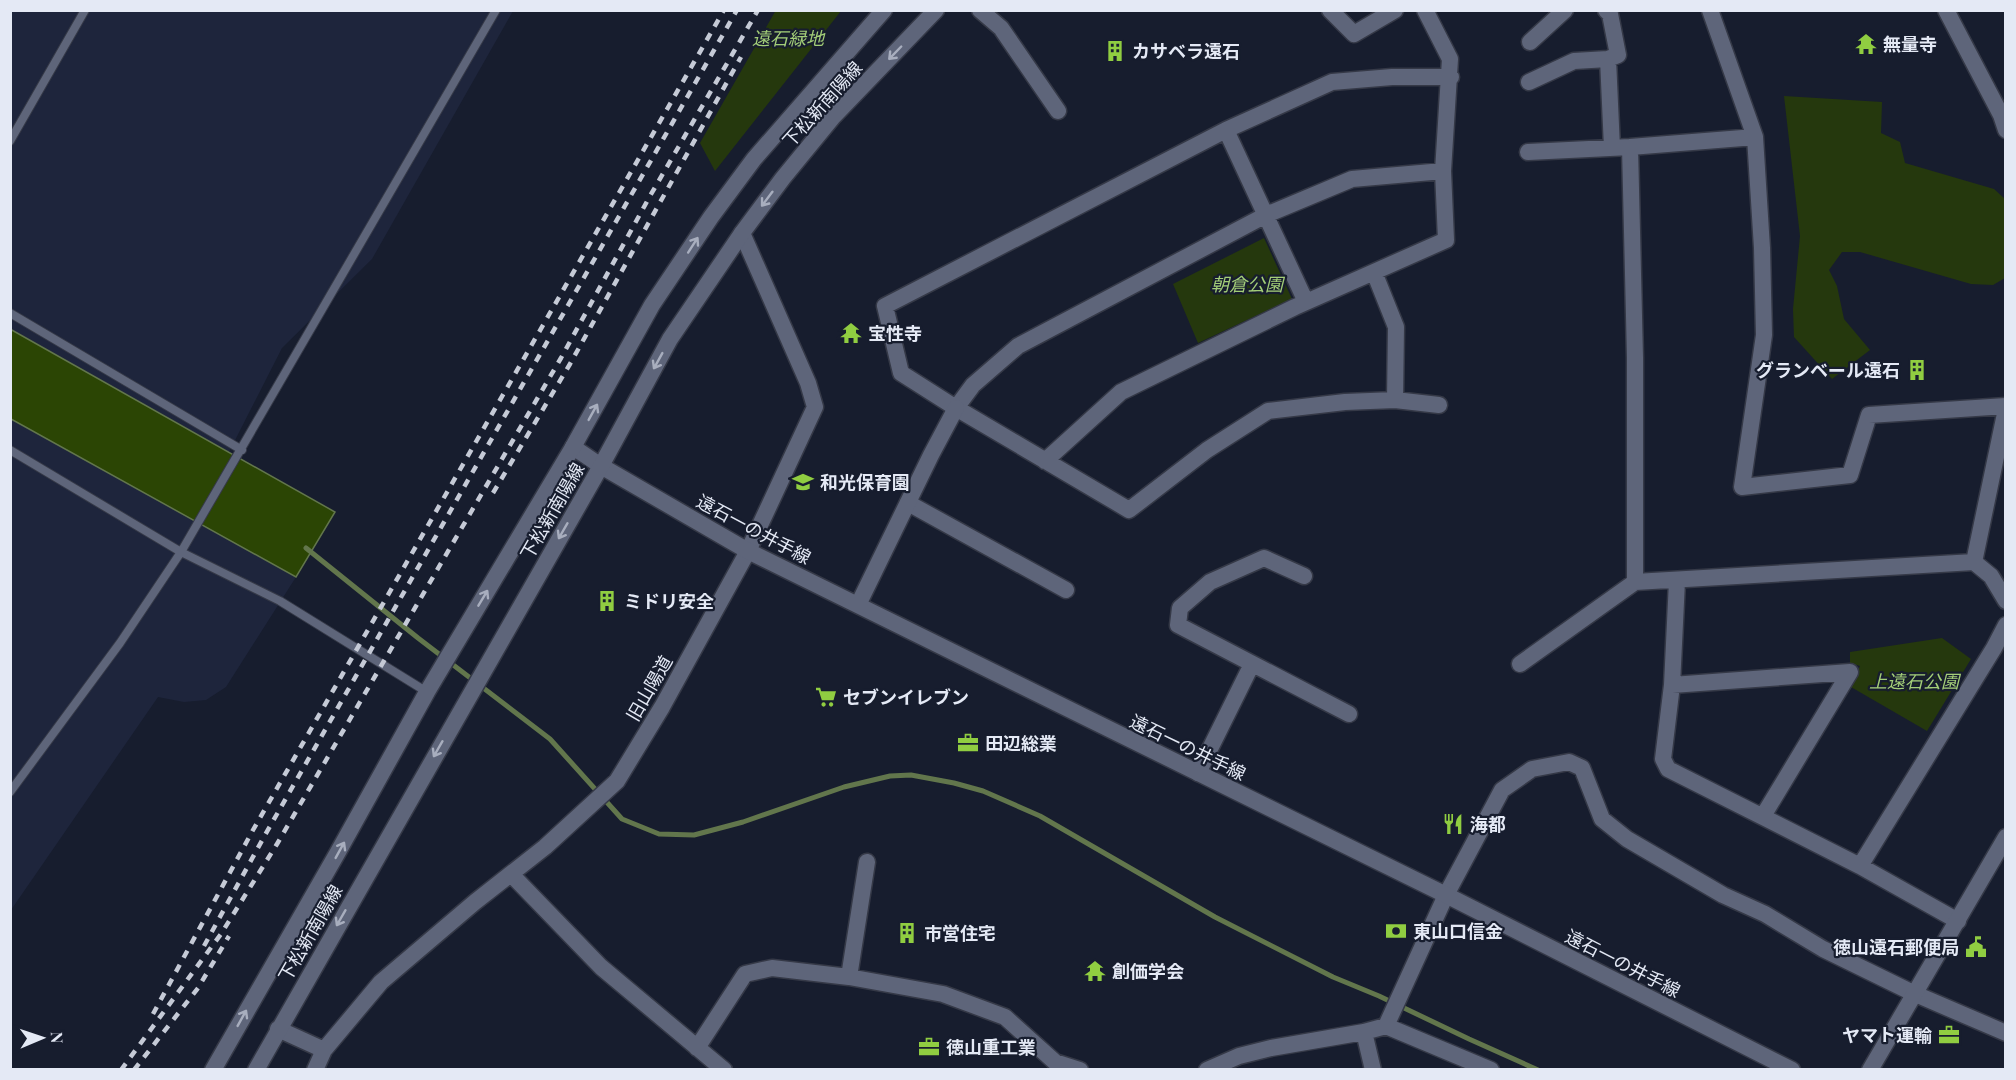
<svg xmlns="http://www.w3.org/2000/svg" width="2016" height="1080" viewBox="0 0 2016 1080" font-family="'Playfair Display','Noto Sans JP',serif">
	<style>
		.built { fill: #1e253c }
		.green { fill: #25380d }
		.water { fill: #2b4504; stroke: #62764c; stroke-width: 1.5 }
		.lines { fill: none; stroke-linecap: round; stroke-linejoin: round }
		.stream { stroke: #62764c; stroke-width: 5 }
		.service-casing { stroke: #353947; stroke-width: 10 }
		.minor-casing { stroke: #353947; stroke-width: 19 }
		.tertiary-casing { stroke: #353947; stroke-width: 19 }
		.secondary-casing { stroke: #353947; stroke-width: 19 }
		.service { stroke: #5e657a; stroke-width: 8 }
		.minor { stroke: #5e657a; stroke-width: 16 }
		.tertiary { stroke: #5e657a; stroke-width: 16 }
		.secondary { stroke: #5e657a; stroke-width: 16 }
		.rail { stroke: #c5cad6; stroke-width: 4.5; stroke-dasharray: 8 8; stroke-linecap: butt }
		.oneway { stroke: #a8aebe }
		.labels { text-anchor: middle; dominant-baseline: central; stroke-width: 4.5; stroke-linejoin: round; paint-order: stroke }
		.park-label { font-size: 18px; font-style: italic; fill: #a3ce78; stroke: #171d2e }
		.poi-label { font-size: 18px; font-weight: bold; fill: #e4e9f5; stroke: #171d2e; text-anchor: start }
		.street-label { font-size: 18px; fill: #e4e9f5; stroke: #171d2e }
	</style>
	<rect width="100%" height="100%" fill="#171d2e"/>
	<path class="built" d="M11,11H513L372,259L282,348L229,452L11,329Z
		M11,419L296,577L226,687L206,700L184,702L158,697L11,910Z"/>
	<path class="green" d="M776,10L841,11L715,171L700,143Z
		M1784,96L1882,102L1881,133L1900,142L1905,163L1994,189L2005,199V278L1993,285L1971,284L1860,252H1842L1829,270L1837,286L1844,319L1870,350L1832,379L1794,337L1793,309L1800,236Z
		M1264,238L1292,299L1198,343L1173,284Z
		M1942,638L1971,659L1927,731L1851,687L1860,666L1850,663V652Z"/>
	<path class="water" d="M10,329L335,512L296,577L11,419Z"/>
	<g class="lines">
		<path class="stream" d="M306,548L418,638L550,739L622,819L659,834L694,835L743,822L844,787L890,776L911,775L954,783L983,791L1040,816L1215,917L1333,977L1379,996L1469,1039L1538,1070"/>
		<defs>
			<path id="service" d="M10,141L85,10
				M10,313L242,450
				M10,450L181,552L280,601L427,692
				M10,792L120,643L181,552L496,10"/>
			<path id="minor" d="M980,10L1001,28L1058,111
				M1330,10L1354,34L1395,10
				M1710,10L1755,137L1762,248L1764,335L1742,487L1850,475L1869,415L2006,406
				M1946,10L2001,115L2006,130
				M1530,42L1565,10
				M1608,59L1612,148
				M1529,82L1574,61L1608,59L1618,55L1610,14L1606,10
				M1226,130L1306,302
				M1528,152L1630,147
				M1374,272L1396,327L1395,400
				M1439,405L1395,400L1345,402L1268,411L1207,450L1129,510L956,408L901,373L885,306L1226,130L1332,82L1392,77H1451
				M956,408L973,385L1018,346L1266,215L1352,179L1443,171
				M1045,461L1121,392L1295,307L1446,240L1443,171L1450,59L1425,10
				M908,503L1066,590
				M1974,562L2006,409
				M1304,576L1264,558L1210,582L1180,608L1178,625L1349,714
				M1677,581L1672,685L1663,759L1668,769L1860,866L1958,921
				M1635,582V358L1630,147L1755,137
				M1520,664L1635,582L1974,562L1991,576L2006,601
				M1672,685L1850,672L1763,816
				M1198,773L1252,664
				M1860,866L1994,648L2006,625
				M511,874L601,967L724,1070
				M849,977L867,862
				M1386,1026L1446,895L1502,790L1532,769L1569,762L1582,768L1602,819L1627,839L1723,895L1765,914L1823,949L1913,993L2006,1033
				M278,1029L324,1050
				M1364,1032L1373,1070
				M697,1048L745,974L772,968L849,977L943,994L1005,1017L1055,1062L1080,1070
				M315,1070L324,1050L381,982L475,902L545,847L617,781L662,707L748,551L815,407L808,383L742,233
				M1207,1070L1239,1056L1271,1048L1364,1032L1386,1026L1491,1070"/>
			<path id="tertiary" d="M573,447L601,466L748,551L1446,895L1792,1070
				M858,605L931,455L956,408
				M1870,1070L2006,837"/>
			<path id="secondary" d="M213,1070L338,852L427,692L573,447L652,305L711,217L754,159L884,10
				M256,1070L601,466L670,339L742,233L783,178L833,117L936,10"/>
		</defs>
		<use href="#service" class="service-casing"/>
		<use href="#minor" class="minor-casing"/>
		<use href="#tertiary" class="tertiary-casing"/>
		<use href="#secondary" class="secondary-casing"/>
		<use href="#service" class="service"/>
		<use href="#minor" class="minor"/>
		<use href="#tertiary" class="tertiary"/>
		<use href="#secondary" class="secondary"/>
		<path class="rail" d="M493,493L570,364L741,57
			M204,946L265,835L737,10
			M153,1014L253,830L724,10
			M121,1070L221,934L277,844L561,358L650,196L758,10
			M134,1070L198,988L229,936"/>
	</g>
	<defs><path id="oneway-shaft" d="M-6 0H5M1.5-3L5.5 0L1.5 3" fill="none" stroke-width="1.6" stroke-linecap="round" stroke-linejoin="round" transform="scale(1.5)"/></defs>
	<g class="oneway">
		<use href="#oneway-shaft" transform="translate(895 53) rotate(134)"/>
		<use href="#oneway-shaft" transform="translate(767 199) rotate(127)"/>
		<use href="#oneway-shaft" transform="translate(693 245) rotate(-57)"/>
		<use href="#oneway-shaft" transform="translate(658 361) rotate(119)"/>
		<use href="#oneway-shaft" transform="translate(593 412) rotate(-61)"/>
		<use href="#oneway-shaft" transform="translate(563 531) rotate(120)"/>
		<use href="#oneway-shaft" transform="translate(483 598) rotate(-59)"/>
		<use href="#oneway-shaft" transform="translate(438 749) rotate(120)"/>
		<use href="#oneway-shaft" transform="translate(340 850) rotate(-61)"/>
		<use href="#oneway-shaft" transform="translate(341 918) rotate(120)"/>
		<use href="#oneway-shaft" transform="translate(242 1018) rotate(-61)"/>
	</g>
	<defs>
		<symbol id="temple-bare" viewBox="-9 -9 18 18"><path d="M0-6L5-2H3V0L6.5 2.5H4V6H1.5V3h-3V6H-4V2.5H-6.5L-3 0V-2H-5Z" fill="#90cd41" stroke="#171d2e" stroke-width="2.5" paint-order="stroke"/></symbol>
		<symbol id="building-bare" viewBox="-9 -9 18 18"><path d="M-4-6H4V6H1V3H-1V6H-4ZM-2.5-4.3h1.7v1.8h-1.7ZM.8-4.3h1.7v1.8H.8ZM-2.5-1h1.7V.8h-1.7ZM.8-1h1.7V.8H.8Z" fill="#90cd41" stroke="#171d2e" stroke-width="2.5" paint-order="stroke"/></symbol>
		<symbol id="school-bare" viewBox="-9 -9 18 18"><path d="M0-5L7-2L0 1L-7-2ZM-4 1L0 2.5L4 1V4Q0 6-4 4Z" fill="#90cd41" stroke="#171d2e" stroke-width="2.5" paint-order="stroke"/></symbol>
		<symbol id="supermarket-bare" viewBox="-9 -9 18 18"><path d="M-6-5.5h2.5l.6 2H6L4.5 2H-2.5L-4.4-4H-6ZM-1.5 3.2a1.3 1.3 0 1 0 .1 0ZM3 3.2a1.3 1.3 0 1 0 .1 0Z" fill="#90cd41" stroke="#171d2e" stroke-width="2.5" paint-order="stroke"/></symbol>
		<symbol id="office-bare" viewBox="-9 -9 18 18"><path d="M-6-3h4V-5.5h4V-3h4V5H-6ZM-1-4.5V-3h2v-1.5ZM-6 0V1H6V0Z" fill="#90cd41" stroke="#171d2e" stroke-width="2.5" paint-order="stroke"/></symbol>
		<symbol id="restaurant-bare" viewBox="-9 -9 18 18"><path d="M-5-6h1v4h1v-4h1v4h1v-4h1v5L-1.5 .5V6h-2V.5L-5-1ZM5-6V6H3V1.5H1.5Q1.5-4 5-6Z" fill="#90cd41" stroke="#171d2e" stroke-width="2.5" paint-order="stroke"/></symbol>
		<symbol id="bank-bare" viewBox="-9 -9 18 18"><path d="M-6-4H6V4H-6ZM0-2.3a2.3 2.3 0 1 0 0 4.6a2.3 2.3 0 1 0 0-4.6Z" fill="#90cd41" stroke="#171d2e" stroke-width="2.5" paint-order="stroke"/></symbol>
		<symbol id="civic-bare" viewBox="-9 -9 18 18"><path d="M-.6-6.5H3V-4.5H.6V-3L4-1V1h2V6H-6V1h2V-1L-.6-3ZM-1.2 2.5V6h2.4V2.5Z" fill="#90cd41" stroke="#171d2e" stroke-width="2.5" paint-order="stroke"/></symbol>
	</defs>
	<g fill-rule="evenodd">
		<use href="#temple-bare" x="1851" y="29" width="30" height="30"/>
		<use href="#building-bare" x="1100" y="36" width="30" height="30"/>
		<use href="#temple-bare" x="836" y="318" width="30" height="30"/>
		<use href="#building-bare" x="1902" y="355" width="30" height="30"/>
		<use href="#school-bare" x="788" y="467" width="30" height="30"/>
		<use href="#building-bare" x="592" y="586" width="30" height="30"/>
		<use href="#supermarket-bare" x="811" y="682" width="30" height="30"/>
		<use href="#office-bare" x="953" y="728" width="30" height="30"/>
		<use href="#restaurant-bare" x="1438" y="809" width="30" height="30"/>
		<use href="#bank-bare" x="1381" y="916" width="30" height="30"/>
		<use href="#building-bare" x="892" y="918" width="30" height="30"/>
		<use href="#civic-bare" x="1961" y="932" width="30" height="30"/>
		<use href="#temple-bare" x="1080" y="956" width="30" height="30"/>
		<use href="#office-bare" x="1934" y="1020" width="30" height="30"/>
		<use href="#office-bare" x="914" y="1032" width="30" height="30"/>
	</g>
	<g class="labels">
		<g class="park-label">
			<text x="788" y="38">遠石緑地</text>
			<text x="1247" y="284">朝倉公園</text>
			<text x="1914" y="681">上遠石公園</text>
		</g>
		<g class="poi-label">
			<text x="1883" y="44">無量寺</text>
			<text x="1132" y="51">カサベラ遠石</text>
			<text x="868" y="333">宝性寺</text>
			<text x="1900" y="370" text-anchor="end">グランベール遠石</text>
			<text x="820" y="482">和光保育園</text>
			<text x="624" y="601">ミドリ安全</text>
			<text x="843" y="697">セブンイレブン</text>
			<text x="985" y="743">田辺総業</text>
			<text x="1470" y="824">海都</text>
			<text x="1413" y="931">東山口信金</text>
			<text x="924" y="933">市営住宅</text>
			<text x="1959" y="947" text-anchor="end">徳山遠石郵便局</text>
			<text x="1112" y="971">創価学会</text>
			<text x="1932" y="1035" text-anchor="end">ヤマト運輸</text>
			<text x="946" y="1047">徳山重工業</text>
		</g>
		<g class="street-label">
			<text transform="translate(822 104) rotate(-48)">下松新南陽線</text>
			<text transform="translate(552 511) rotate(-60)">下松新南陽線</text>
			<text transform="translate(754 529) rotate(28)">遠石一の井手線</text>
			<text transform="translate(649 688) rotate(-60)">旧山陽道</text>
			<text transform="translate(1188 747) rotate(26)">遠石一の井手線</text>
			<text transform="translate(310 933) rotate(-60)">下松新南陽線</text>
			<text transform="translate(1623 963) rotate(27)">遠石一の井手線</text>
		</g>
	</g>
	<rect width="2016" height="1080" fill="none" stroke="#e4e9f5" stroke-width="24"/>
	<g transform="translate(42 1038) rotate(88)" stroke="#171d2e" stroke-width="4.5" paint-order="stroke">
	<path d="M0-4.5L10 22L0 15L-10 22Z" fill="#e4e9f5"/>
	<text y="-9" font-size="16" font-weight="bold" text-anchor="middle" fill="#e4e9f5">N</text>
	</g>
</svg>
